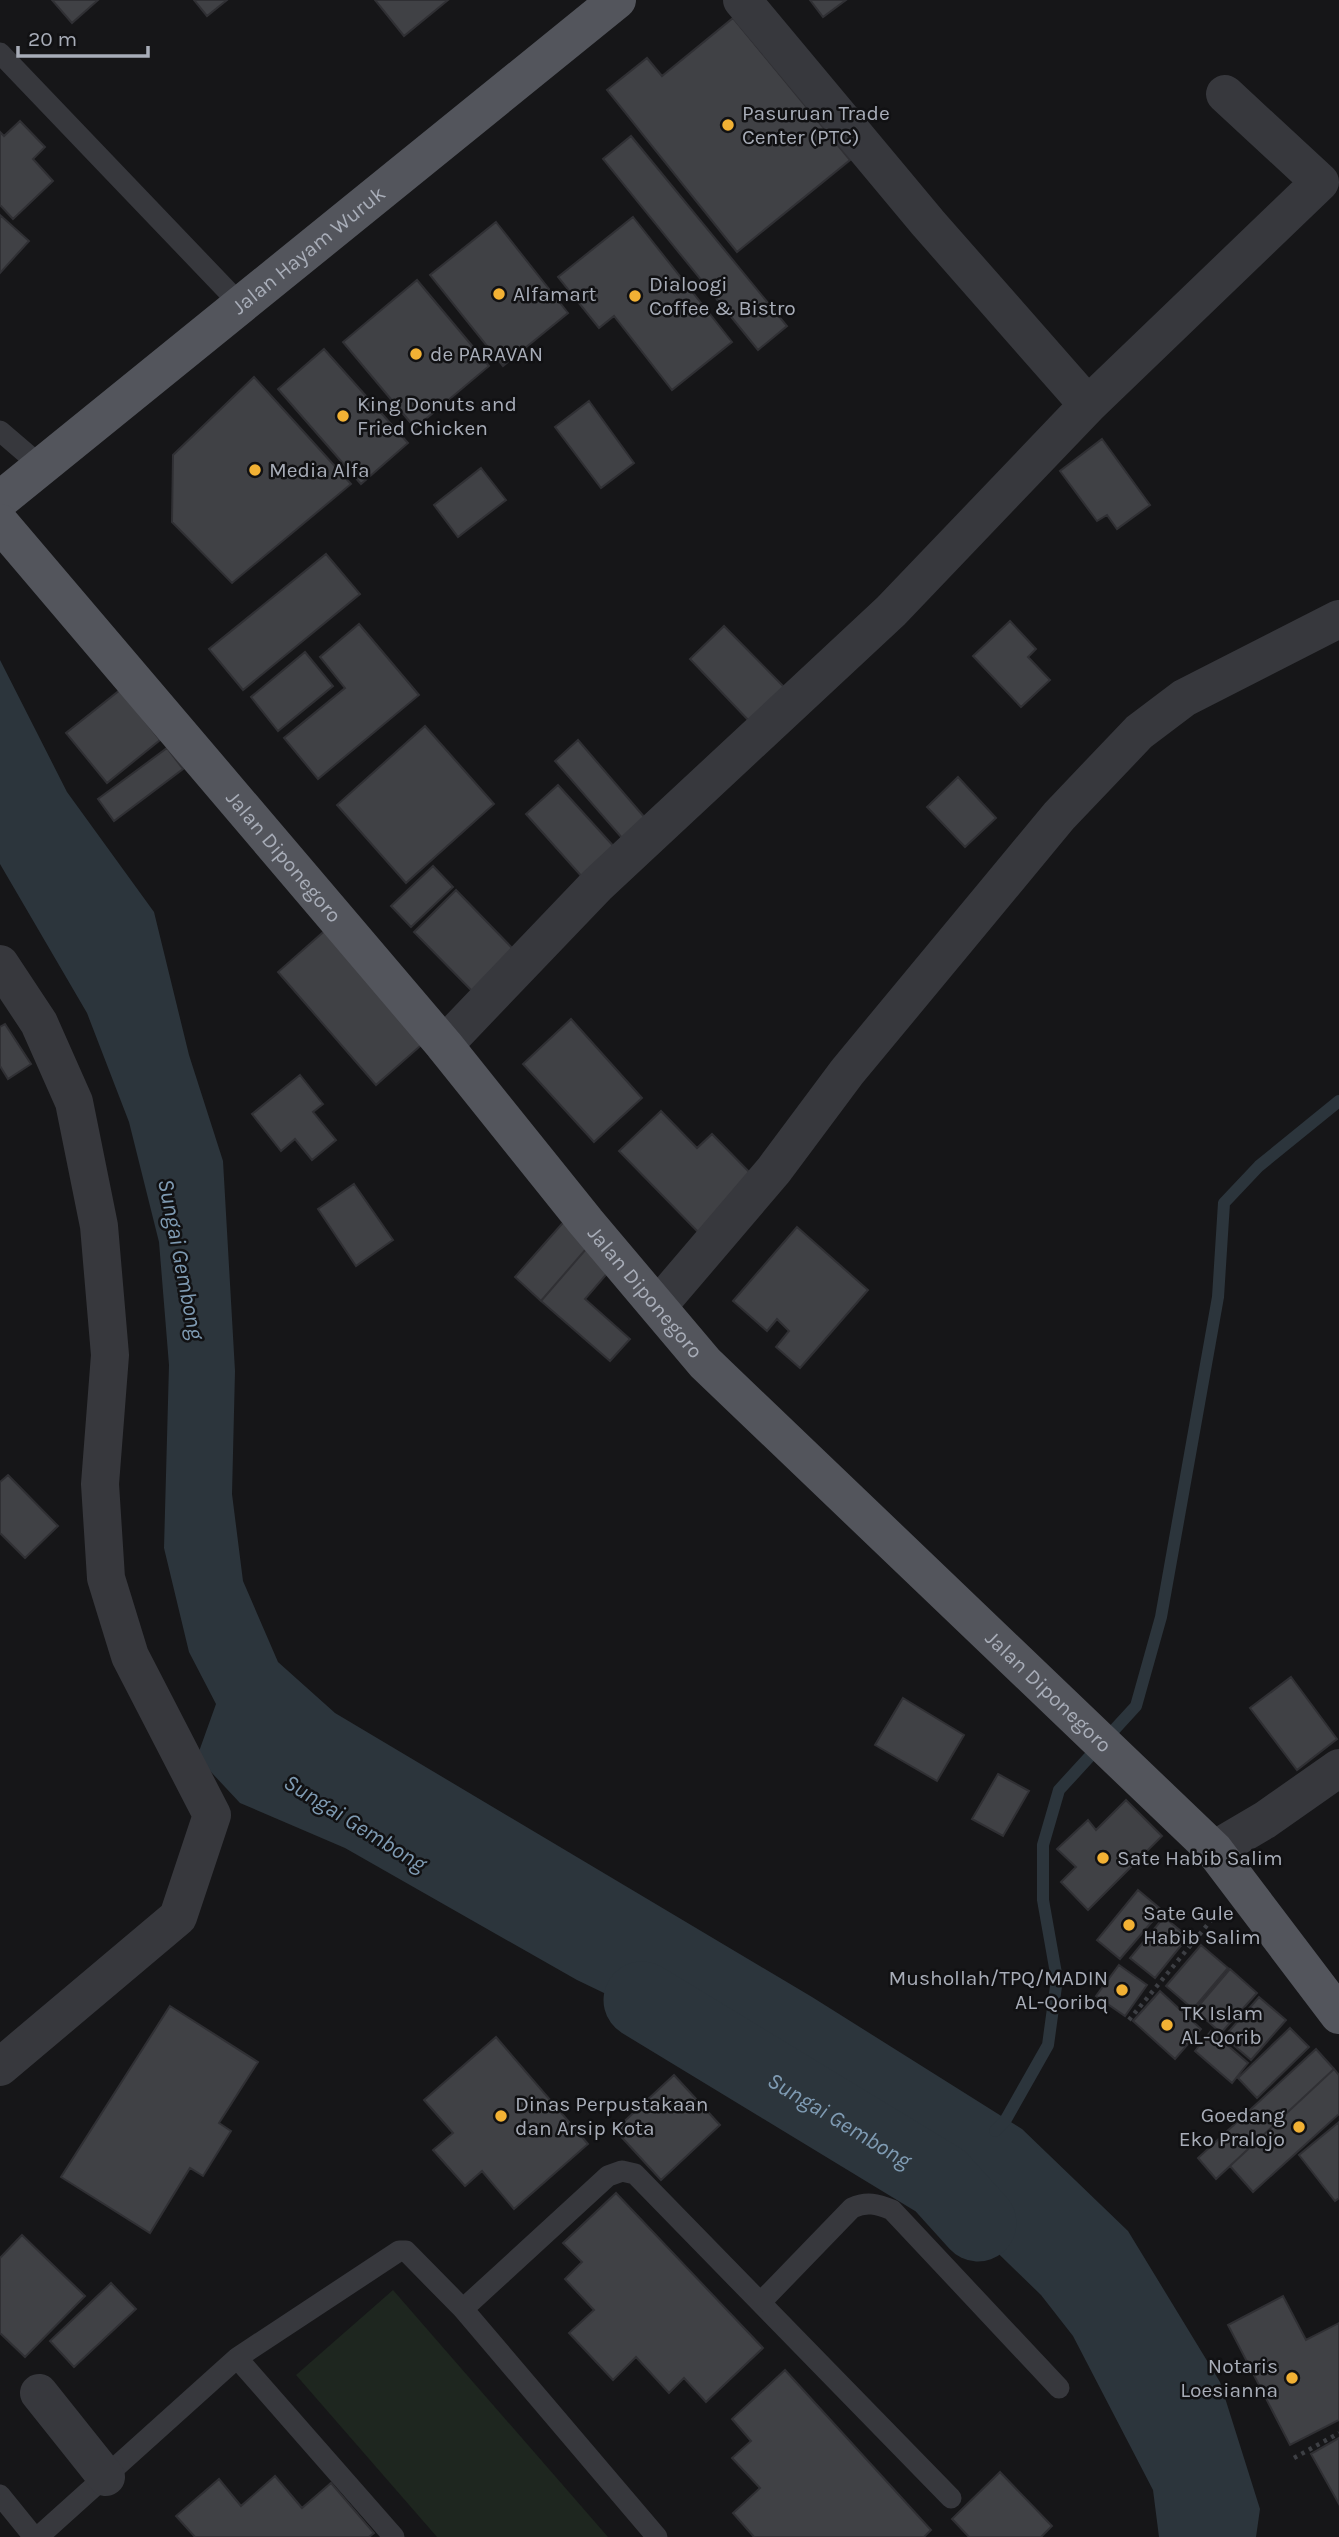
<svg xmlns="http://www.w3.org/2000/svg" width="1339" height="2537" viewBox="0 0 1339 2537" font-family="Karla,sans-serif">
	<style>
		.green { fill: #1e261f }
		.water { fill: #2c353c }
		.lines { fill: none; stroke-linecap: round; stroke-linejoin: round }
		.stream { stroke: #2c353c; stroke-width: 12 }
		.river { stroke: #2c353c; stroke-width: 77 }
		.building { fill: #404145; stroke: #303034; stroke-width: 2 }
		.path { stroke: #3d3f44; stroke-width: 4.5; stroke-dasharray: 3.5 5; stroke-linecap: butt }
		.lane { stroke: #37383d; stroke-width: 21 }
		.street { stroke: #37383d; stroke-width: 38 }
		.primary { stroke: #53555c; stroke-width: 38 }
		.poi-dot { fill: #f2b134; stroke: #111113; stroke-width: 2.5 }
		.labels { text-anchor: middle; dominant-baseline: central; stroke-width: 5; stroke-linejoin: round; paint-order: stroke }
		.poi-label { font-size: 21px; fill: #a8adb8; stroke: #111113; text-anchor: start }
		.street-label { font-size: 21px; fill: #a8adb8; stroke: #111113 }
		.water-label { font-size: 23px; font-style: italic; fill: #7f9bb3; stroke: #111113 }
	</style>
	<rect width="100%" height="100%" fill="#161618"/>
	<path class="green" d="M393,2290L608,2537H437L296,2375Z"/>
	<path class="water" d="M0,660L67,792L154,912L189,1055L223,1161L235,1371L232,1494L243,1581L278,1662L335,1713L812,1997L1022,2129L1128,2231L1220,2382L1260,2509L1256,2537H1159L1153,2490L1073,2336L1041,2295L895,2153L762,2069L577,1980L345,1848L240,1803L197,1757L216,1704L189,1652L164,1548L169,1365L159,1242L129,1122L87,1013L0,864Z"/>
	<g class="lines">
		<path class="stream" d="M995,2131L1005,2121L1048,2045L1057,1979L1043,1900V1845L1059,1790L1136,1706L1161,1617L1218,1297L1224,1203L1259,1166L1339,1101"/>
		<path class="river" id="s1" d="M642,2000L940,2181L978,2223"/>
	</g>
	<path class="building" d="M52,0H98L72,23Z
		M194,0H227L207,16Z
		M375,0H448L404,36Z
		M810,0H846L823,17Z
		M733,18L850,160L737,252L607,90L647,58L662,76Z
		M20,121L45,147L33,159L53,181L13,219L0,205V132L4,136Z
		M631,136L787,326L758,350L603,159Z
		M0,215L29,241L0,273Z
		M633,217L732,342L672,390L614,316L599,328L558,277Z
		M496,222L568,313L503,366L430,275Z
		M417,280L489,366L415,428L343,342Z
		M324,349L408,443L361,484L278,389Z
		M254,377L351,484L232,583L172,522L173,455Z
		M589,401L634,463L601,488L555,427Z
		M1102,439L1150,505L1117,529L1107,515L1097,521L1060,471Z
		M481,468L506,500L458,537L434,505Z
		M326,554L360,594L243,690L209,649Z
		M1010,621L1036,649L1028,657L1050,680L1021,707L973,656Z
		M359,624L419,695L318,779L284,738L345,688L320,657Z
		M724,626L786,689L751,723L690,659Z
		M305,652L333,686L278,731L251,697Z
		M120,690L160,740L107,783L66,733Z
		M425,726L494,804L406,883L337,805Z
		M578,740L646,819L623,839L555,761Z
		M167,748L183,769L114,821L98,799Z
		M958,777L996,818L965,847L927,807Z
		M558,785L617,850L584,879L526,814Z
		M433,866L453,887L411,927L391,906Z
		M456,890L517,953L475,994L414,932Z
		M329,927L427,1040L376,1085L278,972Z
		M571,1019L642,1098L594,1142L523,1064Z
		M5,1024L31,1064L8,1079L0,1066V1027Z
		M300,1075L323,1104L313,1112L336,1140L312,1160L295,1139L281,1151L252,1114Z
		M661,1111L697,1148L712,1134L757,1180L701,1235L619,1151Z
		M354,1184L393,1240L356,1266L318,1209Z
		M568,1217L593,1241L541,1301L515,1277Z
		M797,1227L868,1290L800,1368L776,1347L789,1331L777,1319L767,1331L733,1301Z
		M593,1241L617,1262L585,1299L630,1339L610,1361L541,1301Z
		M8,1475L58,1526L25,1558L0,1533V1482Z
		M1291,1677L1337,1739L1297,1770L1250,1708Z
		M903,1698L964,1735L937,1781L875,1745Z
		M998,1774L1029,1791L1003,1836L972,1819Z
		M1126,1800L1162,1836L1088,1910L1061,1882L1076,1867L1057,1849L1088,1820L1096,1830Z
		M1138,1890L1162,1910L1120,1959L1097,1940Z
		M1164,1917L1188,1937L1155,1978L1130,1958Z
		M1201,1945L1228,1968L1193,2009L1166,1986Z
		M1119,1965L1147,1985L1125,2016L1096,1996Z
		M1230,1969L1257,1993L1221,2033L1195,2010Z
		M1160,1991L1201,2029L1175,2059L1133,2021Z
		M1259,1997L1286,2020L1251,2060L1224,2037Z
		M170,2006L258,2062L219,2123L231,2131L203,2176L190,2168L150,2233L61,2177Z
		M1290,2028L1309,2047L1257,2098L1238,2078Z
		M1211,2031L1248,2063L1232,2083L1195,2051Z
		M496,2037L588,2144L514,2209L482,2171L465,2186L433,2150L453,2133L424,2100Z
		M1316,2049L1334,2069L1216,2179L1198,2158Z
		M1334,2069L1339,2075V2114L1253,2192L1230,2166Z
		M674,2075L720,2125L661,2180L615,2130Z
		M1339,2122V2198L1335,2201L1299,2155Z
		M616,2193L763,2348L706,2402L684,2378L669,2393L636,2357L613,2380L569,2333L594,2310L565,2279L582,2262L563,2243Z
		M22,2235L85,2296L25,2357L0,2333V2258Z
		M111,2283L136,2309L74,2367L50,2341Z
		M1283,2296L1306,2340L1339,2323V2420L1290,2445L1228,2325Z
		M785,2370L931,2530L924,2537H754L733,2513L760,2488L732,2458L751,2441L732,2419Z
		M1339,2438V2504L1311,2454Z
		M1000,2472L1052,2526L1041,2537H969L952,2519Z
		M275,2476L302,2508L331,2483L374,2533L369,2537H195L176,2516L219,2479L241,2506Z"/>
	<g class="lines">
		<path class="path" d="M1129,2020L1213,1918
			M1294,2458L1339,2433"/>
		<path class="lane" d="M0,53L241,305
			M0,431L42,467
			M762,2301L852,2208C867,2201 877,2204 892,2210L1059,2388
			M463,2309L608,2176L622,2171L635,2174L951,2498
			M237,2358L399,2251H406L463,2309L657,2537
			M0,2495L34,2537
			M38,2537L237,2358L394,2537"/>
		<path class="street" d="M1088,405L1320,182L1225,94
			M0,964L39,1023L74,1102L99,1226L110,1355L100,1484L106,1578L130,1656L212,1815L178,1917L0,2067
			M444,1045L597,885L891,611L1088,405L928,223L742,0
			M658,1306L774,1170L847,1072L1059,816L1139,732L1184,698L1339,619
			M1214,1850L1265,1820L1339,1768
			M39,2393L106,2477"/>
		<g class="primary">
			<path id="s2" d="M0,500L617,0"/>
			<path id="s3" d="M0,523L444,1045L586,1222L705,1363L1214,1850L1339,2015"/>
		</g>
	</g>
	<g class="poi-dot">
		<circle cx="728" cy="125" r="7"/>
		<circle cx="499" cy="294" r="7"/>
		<circle cx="635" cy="296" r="7"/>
		<circle cx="416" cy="354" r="7"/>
		<circle cx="343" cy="416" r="7"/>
		<circle cx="255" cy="470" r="7"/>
		<circle cx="1103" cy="1858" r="7"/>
		<circle cx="1129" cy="1925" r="7"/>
		<circle cx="1122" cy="1990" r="7"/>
		<circle cx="1167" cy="2025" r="7"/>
		<circle cx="501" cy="2116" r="7"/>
		<circle cx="1299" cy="2127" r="7"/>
		<circle cx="1292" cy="2378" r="7"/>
	</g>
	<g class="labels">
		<g class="poi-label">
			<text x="742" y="113">Pasuruan Trade<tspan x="742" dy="24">Center (PTC)</tspan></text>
			<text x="649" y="284">Dialoogi<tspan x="649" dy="24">Coffee &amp; Bistro</tspan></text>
			<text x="513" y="294">Alfamart</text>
			<text x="430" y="354">de PARAVAN</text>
			<text x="357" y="404">King Donuts and<tspan x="357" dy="24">Fried Chicken</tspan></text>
			<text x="269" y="470">Media Alfa</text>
			<text x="1117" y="1858">Sate Habib Salim</text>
			<text x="1143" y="1913">Sate Gule<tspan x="1143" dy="24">Habib Salim</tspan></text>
			<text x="1108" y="1978" text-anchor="end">Mushollah/TPQ/MADIN<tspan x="1108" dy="24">AL-Qoribq</tspan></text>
			<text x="1181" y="2013">TK Islam<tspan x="1181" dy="24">AL-Qorib</tspan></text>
			<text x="515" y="2104">Dinas Perpustakaan<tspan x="515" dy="24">dan Arsip Kota</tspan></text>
			<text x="1285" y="2115" text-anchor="end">Goedang<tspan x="1285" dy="24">Eko Pralojo</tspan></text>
			<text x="1278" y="2366" text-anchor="end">Notaris<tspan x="1278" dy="24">Loesianna</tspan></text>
		</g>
		<g class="street-label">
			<text stroke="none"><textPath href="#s2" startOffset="397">Jalan Hayam Wuruk</textPath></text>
			<text stroke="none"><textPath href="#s3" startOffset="438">Jalan Diponegoro</textPath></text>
			<text stroke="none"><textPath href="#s3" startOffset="1004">Jalan Diponegoro</textPath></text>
			<text stroke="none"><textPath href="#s3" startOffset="1572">Jalan Diponegoro</textPath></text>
		</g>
		<g class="water-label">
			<text transform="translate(181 1259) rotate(79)">Sungai Gembong</text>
			<text transform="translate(355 1823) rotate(32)">Sungai Gembong</text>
			<text stroke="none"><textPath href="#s1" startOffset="231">Sungai Gembong</textPath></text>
		</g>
	</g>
	<path d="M18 46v10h130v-10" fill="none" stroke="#a8adb8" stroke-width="3.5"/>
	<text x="28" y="46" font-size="21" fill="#a8adb8" stroke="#111113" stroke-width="5" paint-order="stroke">20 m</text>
</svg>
